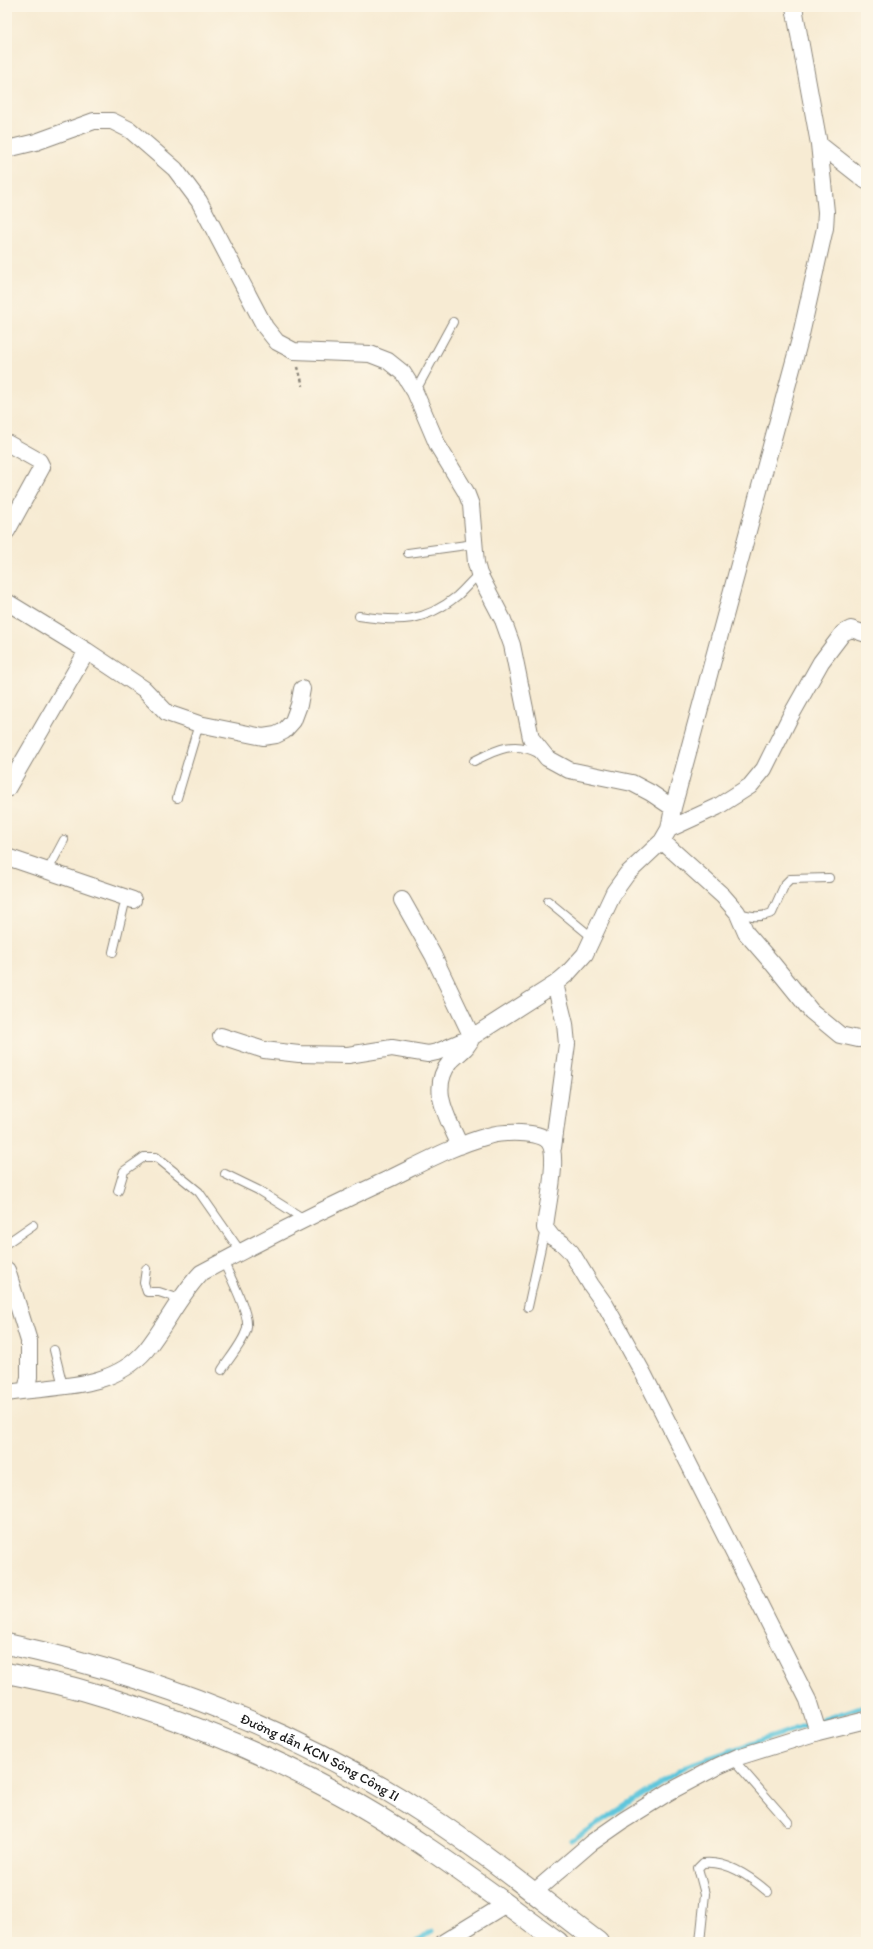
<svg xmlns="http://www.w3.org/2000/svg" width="873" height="1949" viewBox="0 0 873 1949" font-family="Itim,sans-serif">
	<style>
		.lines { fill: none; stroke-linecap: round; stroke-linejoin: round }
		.stream { stroke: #5fc6dc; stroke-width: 5 }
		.service-casing { stroke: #8a8478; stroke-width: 10 }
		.minor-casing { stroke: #8a8478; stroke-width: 18 }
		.tertiary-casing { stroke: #8a8478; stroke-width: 22 }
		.path { stroke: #8a8478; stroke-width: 2.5; stroke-dasharray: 3 3; stroke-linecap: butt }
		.service { stroke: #fff; stroke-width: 8 }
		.minor { stroke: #fff; stroke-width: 16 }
		.tertiary { stroke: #fff; stroke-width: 20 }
		.labels { text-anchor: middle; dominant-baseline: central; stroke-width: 3; stroke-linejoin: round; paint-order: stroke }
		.street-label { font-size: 14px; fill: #1c1c1c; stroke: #fcf5e5 }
	</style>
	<rect width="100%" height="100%" fill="#fcf5e5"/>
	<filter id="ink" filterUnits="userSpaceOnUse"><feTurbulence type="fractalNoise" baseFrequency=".025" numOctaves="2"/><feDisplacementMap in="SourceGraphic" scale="8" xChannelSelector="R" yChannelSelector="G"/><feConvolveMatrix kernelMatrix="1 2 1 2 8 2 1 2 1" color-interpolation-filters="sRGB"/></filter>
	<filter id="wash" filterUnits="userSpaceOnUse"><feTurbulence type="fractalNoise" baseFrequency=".012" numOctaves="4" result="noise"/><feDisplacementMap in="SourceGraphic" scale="16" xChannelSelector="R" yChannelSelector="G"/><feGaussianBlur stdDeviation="0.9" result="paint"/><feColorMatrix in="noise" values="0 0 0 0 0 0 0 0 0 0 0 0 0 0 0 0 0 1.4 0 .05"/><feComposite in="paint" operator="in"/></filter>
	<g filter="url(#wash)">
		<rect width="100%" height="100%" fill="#f7ebd3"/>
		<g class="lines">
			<path class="stream" d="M572,1840L688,1765L866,1705
				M416,1942L432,1931"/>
		</g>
	</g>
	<g filter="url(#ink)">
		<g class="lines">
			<defs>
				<path id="service" d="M415,392L453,322
					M408,553L474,544
					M359,616C399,622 424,623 457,596C465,589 471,581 479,574
					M474,761C496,750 514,740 538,753
					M177,798L199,724
					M47,872L64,840
					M548,901L593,938
					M737,912C750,917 760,918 772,913L785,884L790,879L829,878
					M113,952L126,898
					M225,1174L258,1190L304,1219
					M118,1191L124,1171L144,1157H156L199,1192L241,1252
					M7,1243L33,1225
					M146,1269L144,1283L147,1292H159L180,1299
					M528,1307L545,1229
					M54,1350L63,1386
					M222,1370C228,1360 246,1339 247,1327C249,1312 230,1276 223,1261
					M733,1759L788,1822
					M700,1942L705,1894L698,1868L703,1863C727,1860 751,1877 768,1892"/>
				<path id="minor" d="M819,144L866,181
					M7,149L36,142L94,121H112L130,130L175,169L199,201L265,327L277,342L294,351L370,354L388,361L403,373L415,392L438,446L466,492L471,505L476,563L479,574L503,620L512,645L531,738L547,758L569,770L632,783L651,793L673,808
					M7,443L39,461L42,467L7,531
					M7,602L87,651L144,689L167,713L199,724L263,737L276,735L284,731L293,721L299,705L302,689
					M7,789L87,651
					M669,829L717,807L750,786L764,769L790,717L821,662L843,633L851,629L866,634
					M662,841L723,896L737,912L746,933L773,964L811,1011L840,1035L858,1039L866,1038
					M7,857L133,900
					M402,900L433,955L472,1037C468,1049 458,1053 450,1062C428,1089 449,1120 460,1146
					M221,1036L264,1050L299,1054L348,1055L392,1048L428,1054L437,1052L472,1037L555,984L568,973L585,954L614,892L627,874L662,841L669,829L673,808L800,339L825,228L826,212L819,144L794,7
					M553,1148L567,1044L565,1024L555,984
					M7,1270L29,1341V1377L26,1390
					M7,1393C55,1385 111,1391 146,1350C166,1325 179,1296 201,1273C264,1239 328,1207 393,1177C424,1162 455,1145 488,1136C501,1132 541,1130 549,1142C560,1156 546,1209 545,1228L552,1237L562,1243L571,1252L591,1285L606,1306L644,1375L808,1700L818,1732L738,1757L718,1766L669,1792L624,1820L591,1843L533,1893
					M818,1732L866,1720
					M444,1942L506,1904"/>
				<g id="tertiary">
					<path id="s1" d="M7,1644C156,1676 300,1733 428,1816C487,1854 542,1900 598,1942"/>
					<path d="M7,1673C34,1679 62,1684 89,1692C171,1716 252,1747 328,1788C409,1830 484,1888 558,1942"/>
				</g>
			</defs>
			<use href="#service" class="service-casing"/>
			<use href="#minor" class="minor-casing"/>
			<use href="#tertiary" class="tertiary-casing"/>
			<path class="path" d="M298,367L303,386"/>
			<use href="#service" class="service"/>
			<use href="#minor" class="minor"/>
			<use href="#tertiary" class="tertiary"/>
		</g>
	</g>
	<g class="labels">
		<g class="street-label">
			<text stroke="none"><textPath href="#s1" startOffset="334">Đường dẫn KCN Sông Công II</textPath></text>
		</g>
	</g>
	<rect width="873" height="1949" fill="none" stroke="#fcf5e5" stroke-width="24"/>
</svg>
